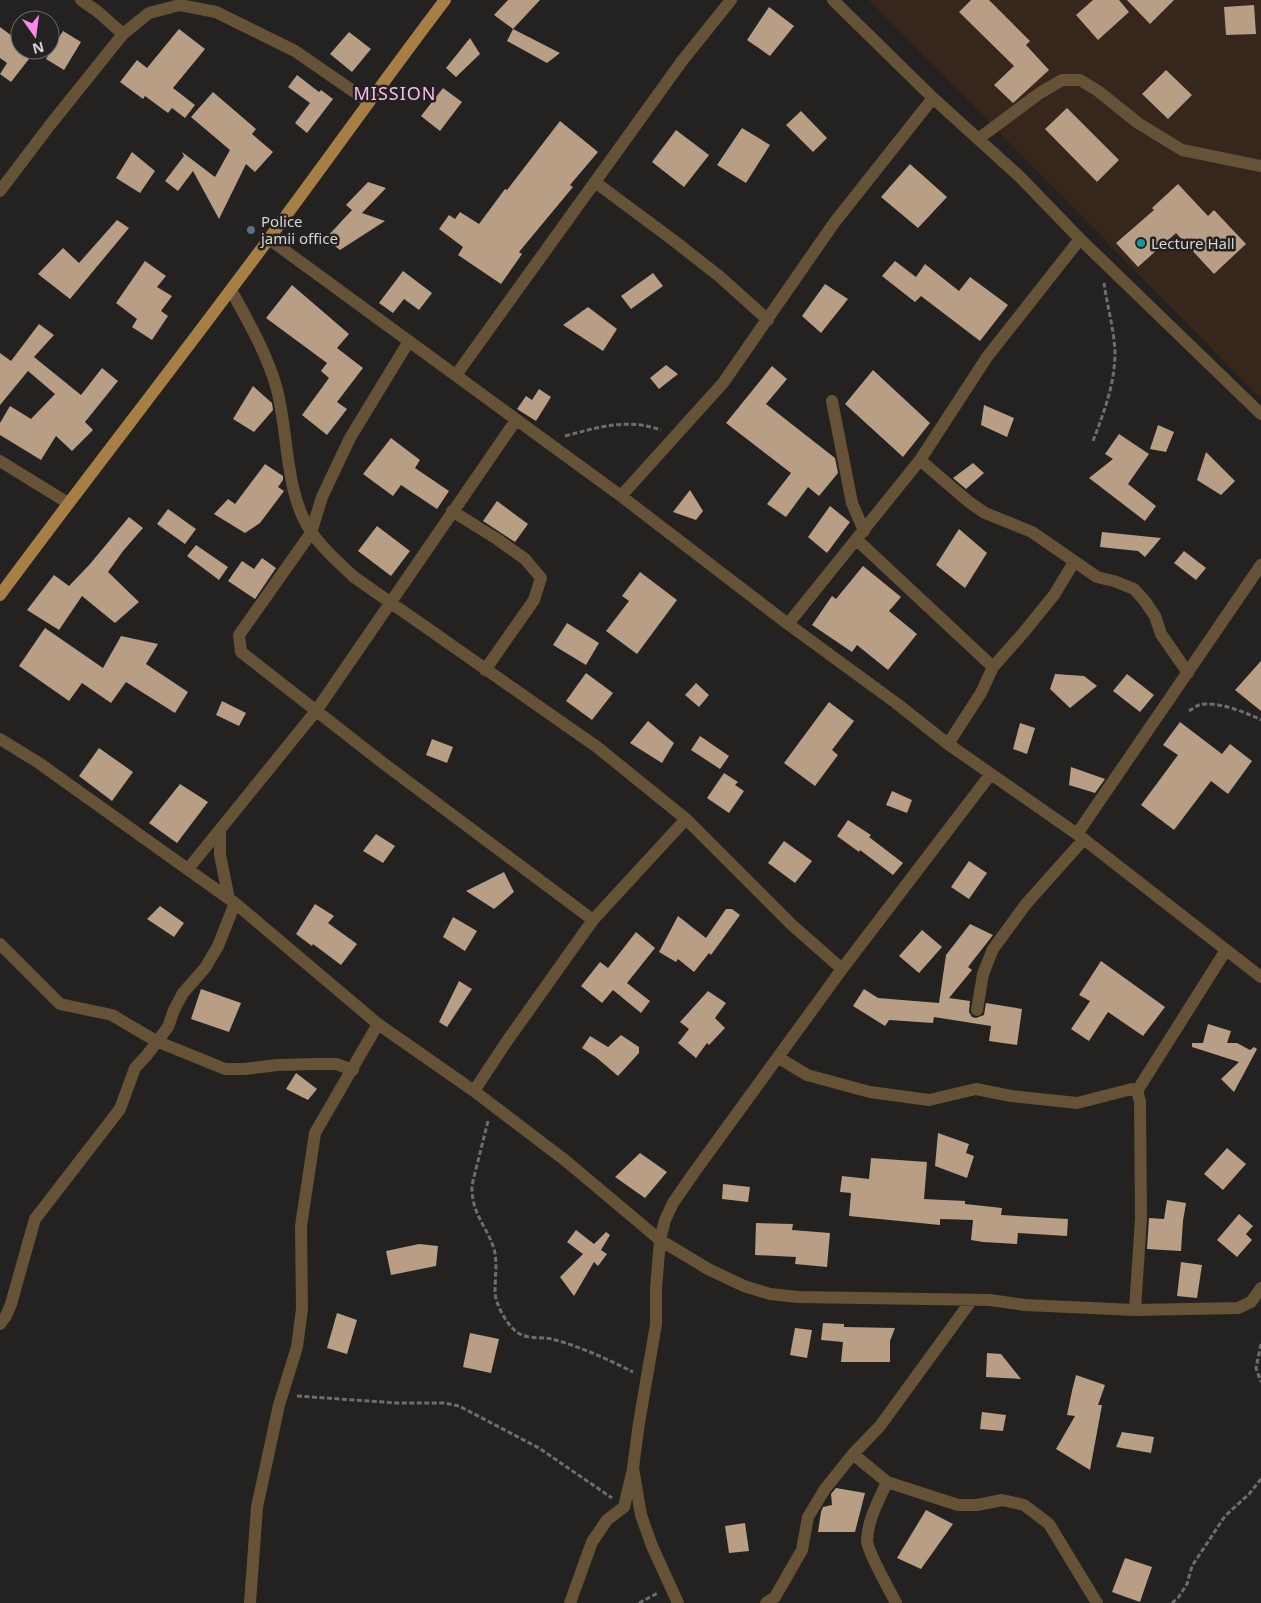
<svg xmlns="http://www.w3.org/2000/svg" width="1261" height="1603" viewBox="0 0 1261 1603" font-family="'Noto Sans',sans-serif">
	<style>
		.education { fill: #36261c }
		.building { fill: #b79e85 }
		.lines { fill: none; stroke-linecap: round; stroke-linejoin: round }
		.path { stroke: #6f6d6b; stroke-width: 3; stroke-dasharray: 5 2.5; stroke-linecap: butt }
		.minor { stroke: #655237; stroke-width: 12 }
		.major { stroke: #a77f45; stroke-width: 12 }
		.service-dot { fill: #5c6f8a; stroke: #242220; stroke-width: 2 }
		.culture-dot { fill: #0f9aa8; stroke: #242220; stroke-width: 2 }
		.labels { text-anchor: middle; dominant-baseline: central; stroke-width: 5; stroke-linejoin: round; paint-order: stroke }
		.poi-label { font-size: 15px; fill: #d5d4d2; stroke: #242220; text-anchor: start }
		.quarter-label { font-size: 18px; letter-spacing: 1px; fill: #fabbf2; stroke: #242220 }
	</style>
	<rect width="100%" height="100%" fill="#242220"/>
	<path class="education" d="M869,0H1261V399Z"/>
	<path class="building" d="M508,0H540L513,29L494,15Z
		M971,0H989L1030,41L1026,45L1049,70L1013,103L994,85L1014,66L959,12Z
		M1093,0H1119L1129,12L1098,40L1076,15Z
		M1127,0H1174L1150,24Z
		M1254,5L1256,34L1226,35L1224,7Z
		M769,7L794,26L770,56L747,40Z
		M0,27L20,42V50H36L11,82L0,74L7,63L0,58Z
		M179,29L205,49L173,88L195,105L185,118L172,108L168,113L145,96L143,99L120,82L137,60L147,68Z
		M513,29L560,53L547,63L507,41Z
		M63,31L81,42L64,70L46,59Z
		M349,32L371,49L352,72L330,54Z
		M470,38L480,54L456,77L446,68Z
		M1166,70L1192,95L1168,119L1142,94Z
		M297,75L319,92L321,90L333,99L307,133L295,123L310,103L288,87Z
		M443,88L462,102L440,131L421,116Z
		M213,92L256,129L252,134L273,152L255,172L246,164L219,219L193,171L178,191L165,181L184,156L182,152L215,177L230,150L191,117Z
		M1067,108L1119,160L1097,182L1045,129Z
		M801,111L827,138L813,152L786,125Z
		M560,121L598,152L570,185L573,187L519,252L522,254L501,284L458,255L463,247L439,229L449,215L455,219L460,212L479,224L505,189L507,190Z
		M742,128L770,145L746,183L717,165Z
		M676,130L709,155L684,187L652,162Z
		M132,152L155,171L140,193L116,178Z
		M910,164L947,197L918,228L881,197Z
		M368,182L386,188L362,213L385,221L340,250L325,239L352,210L346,205Z
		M1178,184L1208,216L1214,210L1246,244L1214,274L1176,233L1138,267L1116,243L1154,210L1152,208Z
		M117,220L129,228L70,299L38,274L63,248L79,263Z
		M145,261L166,276L157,287L172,296L161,311L168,316L152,340L132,327L137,319L116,303Z
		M895,261L916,277L925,264L959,291L970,277L1008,305L980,341L921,296L915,302L882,276Z
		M403,271L432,293L419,310L404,299L393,313L379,303Z
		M653,273L663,286L631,309L621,296Z
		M825,284L848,299L821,333L802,316Z
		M292,285L349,334L337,348L363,368L337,402L347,409L327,435L302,415L329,378L321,371L327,363L266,318Z
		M588,307L617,329L603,351L563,325Z
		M39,324L54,335L34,357L81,395L102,368L118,381L85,422L93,430L72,451L56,436L41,460L0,435V423L10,406L31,419L55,394L28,371L0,405V353L11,361Z
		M666,365L678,374L659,389L650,378Z
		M772,366L787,379L766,404L835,458L838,473L819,496L808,487L786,517L767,504L791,473L726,423Z
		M873,370L930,423L903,457L845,404Z
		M253,386L272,403L273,410L254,432L233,419Z
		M539,389L551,397L536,421L517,409L526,396L532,400Z
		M984,405L1014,418L1007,437L981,425Z
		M1158,425L1174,432L1166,452L1150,449Z
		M1119,434L1149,454L1128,484L1156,506L1145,521L1089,478L1113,459L1105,454Z
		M391,438L420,460L415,468L449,491L437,509L401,485L393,496L363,474Z
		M1206,452L1235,481L1221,495L1197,480Z
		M973,463L984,473L966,489L953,478Z
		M265,464L283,476V480L278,487L284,491L260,523L245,533L214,514L228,499L235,504Z
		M690,490L703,511L696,520L673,512Z
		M497,501L528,524L515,542L483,521Z
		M830,506L850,522L827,553L808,537Z
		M168,509L196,529L185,544L157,524Z
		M129,517L143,528L123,551L108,572L139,602L115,623L82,596L59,630L27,610L54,575L69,586L90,564Z
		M377,526L410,551L391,576L358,551Z
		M959,529L987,553L965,588L936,565Z
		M1102,532L1161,538L1145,557L1138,551L1100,547Z
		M196,545L228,567L219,580L187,556Z
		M1184,551L1206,568L1196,580L1174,563Z
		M262,558L276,568L255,599L228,581L242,561L254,569Z
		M863,566L901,597L889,611L917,634L888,670L857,645L852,652L812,625L832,596L836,599Z
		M640,572L677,600L637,654L606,631L629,601L622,596Z
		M567,623L599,643L586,665L553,645Z
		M45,628L103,668L121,636L158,644L146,664L188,692L175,713L126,682L111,703L82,683L69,701L19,666Z
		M1261,661V711L1235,690Z
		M586,673L613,693L592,720L566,701Z
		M1055,674L1084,676L1097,686L1070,708L1050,689Z
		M1127,674L1154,695L1140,712L1113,691Z
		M696,683L709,695L699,707L685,695Z
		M222,701L246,713L239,726L216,715Z
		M829,702L854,721L832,750L838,755L815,786L784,763Z
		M648,721L674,743L662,763L630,743Z
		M1180,722L1222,754L1230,744L1252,761L1228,794L1211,781L1174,830L1141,805L1178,755L1163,745Z
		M1020,723L1035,728L1027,754L1013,749Z
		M700,736L729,756L720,769L691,750Z
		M432,739L453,747L447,763L426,755Z
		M99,748L133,772L112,801L79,776Z
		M1071,767L1105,779L1095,793L1069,785Z
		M724,773L738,782L735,785L744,791L729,813L707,798Z
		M180,784L208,802L177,843L149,823Z
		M892,791L912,800L907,813L886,805Z
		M848,820L871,835L869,837L903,863L893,875L860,850L859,852L837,836Z
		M376,834L395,846L383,863L363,851Z
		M784,841L812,861L795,883L768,863Z
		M969,861L987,873L969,899L951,887Z
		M504,872L514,892L494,909L466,891Z
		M315,904L334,916L328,923L357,944L341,965L313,944L312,946L296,934Z
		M160,906L184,923L174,937L147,919Z
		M726,909H732L740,915L711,955L709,953L694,972L678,959L676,962L659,952L678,916L706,938Z
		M453,917L477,931L465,951L443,937Z
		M970,924L993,935L968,967L972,970L949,998L970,1001L969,1012L972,1017L976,1018L984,1015L986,1003L1022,1009L1017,1045L989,1041L991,1026L934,1017L933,1023L889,1020L885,1026L853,1006L864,989L878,998L939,1003L946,955Z
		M922,930L942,947L919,973L899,956Z
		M636,932L655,948L627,983L650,1001L641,1013L613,990L602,1003L581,986L600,962L608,968Z
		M1101,961L1165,1007L1143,1036L1108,1012L1089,1041L1071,1029L1090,1001L1079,995Z
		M459,981L472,989L447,1027L439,1022Z
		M201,989L241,1003L229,1032L191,1019Z
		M708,991L726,1003L715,1018L725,1028L709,1045L707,1043L696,1058L678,1043L689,1029L680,1022Z
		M1208,1024L1231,1031L1227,1043H1237L1250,1050L1254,1047L1257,1049L1234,1092L1221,1079L1239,1062L1192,1047V1043H1203Z
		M621,1035L639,1047V1053L618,1076L597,1058L582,1048L590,1036L608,1047Z
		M296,1073L317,1089L308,1100L286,1089Z
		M938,1133L969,1144L966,1153L974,1156L967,1178L935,1166Z
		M1227,1148L1246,1164L1223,1190L1204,1174Z
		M640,1153L667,1172L645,1198L615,1177Z
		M871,1158L927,1162L924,1199L965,1201V1204L1002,1208L1001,1215L1068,1219L1067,1236L1018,1233L1017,1244L983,1242L971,1240L973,1220L940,1219V1225L849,1216L851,1193L840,1192L842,1176L869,1179Z
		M723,1184L750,1187L748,1202L722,1199Z
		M1167,1200L1186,1203L1183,1221L1181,1251L1147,1249L1149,1218L1164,1219Z
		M1239,1214L1253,1226L1246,1234L1252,1240L1237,1257L1217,1240Z
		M756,1223L793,1224L792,1230L830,1233L827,1267L795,1264L796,1257L755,1255Z
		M576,1230L594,1244L606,1232L610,1235L601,1250L607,1254L598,1266L594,1262L574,1296L560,1277L583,1254L567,1242Z
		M419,1244L438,1246L436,1266L391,1275L386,1251Z
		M1181,1262L1202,1265L1197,1298L1177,1296Z
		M337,1313L357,1320L347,1354L327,1348Z
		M823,1323L844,1324V1327L895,1328L890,1341V1362H841L843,1342L821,1340Z
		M795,1328L812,1330L807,1358L790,1355Z
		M470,1333L499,1339L491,1373L463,1367Z
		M987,1353L1001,1354L1021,1379L986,1377Z
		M1076,1375L1105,1385L1098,1405H1102L1090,1470L1056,1449L1075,1416L1067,1415L1072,1391Z
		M982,1412L1006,1415L1003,1431L980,1429Z
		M1122,1432L1154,1437L1151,1453L1116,1447Z
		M836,1488L865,1493L855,1532H818L821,1512L823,1507L832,1505L831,1494Z
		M926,1510L953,1524L921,1569L897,1558Z
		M745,1523L749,1551L729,1553L725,1526Z
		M1125,1558L1152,1567L1140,1602L1112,1592Z"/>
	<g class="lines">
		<path class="path" d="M565,436C599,427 627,418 661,430
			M1093,441C1104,412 1115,384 1115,352C1114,329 1107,305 1104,283
			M1189,711C1192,709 1196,706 1199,705C1214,700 1248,713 1261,720
			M488,1121L472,1185C471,1214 487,1226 494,1249C499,1265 492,1291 497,1302C501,1313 509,1327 518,1333C527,1339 541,1337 552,1339C579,1346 607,1359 633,1372
			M1261,1344L1256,1368L1261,1382
			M297,1396L397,1403H444L459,1406L539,1448L612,1498
			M639,1603L658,1593
			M1172,1603L1178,1598L1187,1584L1192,1566L1225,1516L1249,1494L1261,1479"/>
		<path class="minor" d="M81,0L97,11L123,34
			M833,0L933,98L1020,177L1080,239L1261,414
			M978,139L1040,93L1062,80H1080L1098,91L1138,123L1182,150L1261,166
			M595,182L673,240L719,276L768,320
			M0,191L50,125L123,34L149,13L180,5L216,12L295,51L369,102
			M269,239L621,496L788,624L896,703L948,744L1077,834L1261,977
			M231,290C248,321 266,352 276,386C289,431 284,494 312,533C323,549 339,563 354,577L597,747L686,819L792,925L842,969
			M409,341L350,438L322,497L311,533L239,635L241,652L383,763L593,920
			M456,375L682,61L731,0
			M832,401L852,503L864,531
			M920,460L969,502L985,513L1032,532L1097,577L1114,581L1134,589L1144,600L1155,616L1161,634L1188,673
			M0,461L68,503
			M621,496L723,383L834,223L933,98
			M452,511L497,539L525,559L541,578L534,600L485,670
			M857,540L993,667L981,693L948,744
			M788,624L920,460L987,357L1080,239
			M993,667L1024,632L1054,595L1074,562
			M0,739L39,763L235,903L378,1024L474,1091L566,1161L660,1240L708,1269L744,1286L770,1294L798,1297L990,1300L1025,1305L1135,1310L1238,1308L1251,1302L1261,1288
			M220,830V855L229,899
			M1077,834L1261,565
			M188,869L316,711L516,420
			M0,944L60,1004L112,1015L156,1041L225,1069H245L277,1065L315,1064H336L353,1070
			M977,1010L983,974L993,949L1026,904L1084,839
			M779,1058L807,1075L870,1092L929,1100L976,1089L1011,1096L1077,1103L1132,1089L1137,1091L1140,1101L1141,1218L1135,1310
			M474,1091L507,1041L593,920L686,819
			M1137,1091L1226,950
			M0,1324L6,1316L11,1304L35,1219L120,1109L135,1068L147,1055L168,1027L174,1010L183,993L205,968L218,946L235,903
			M853,1454L887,1482L958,1505H977L1002,1500L1024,1505L1049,1524L1097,1603
			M887,1482C879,1500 868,1519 867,1540C867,1551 890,1591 896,1603
			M250,1603L257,1507L279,1405L297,1347L302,1309L301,1226L315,1133L378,1024
			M570,1603L592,1542L607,1520L624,1507L632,1473
			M678,1603L652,1546L641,1515L633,1468L639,1423L656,1324V1288L660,1240L665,1220L673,1203L693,1174L842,969L990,775
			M766,1603L775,1597L802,1550L808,1517L825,1489L853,1454L880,1426L971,1301"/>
		<path class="major" d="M0,595C76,492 155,391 232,288C304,193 373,95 445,0"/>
	</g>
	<circle class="service-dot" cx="251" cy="230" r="5"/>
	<circle class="culture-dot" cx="1141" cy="243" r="5"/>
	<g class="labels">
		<g class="poi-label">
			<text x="261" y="221">Police<tspan x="261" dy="17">jamii office</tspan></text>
			<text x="1151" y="243">Lecture Hall</text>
		</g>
		<g class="quarter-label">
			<text x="395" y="93">MISSION</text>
		</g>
	</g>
	<g transform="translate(35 35) rotate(166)"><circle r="24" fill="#242220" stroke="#6b6967"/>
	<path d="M0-4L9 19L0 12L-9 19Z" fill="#f788ec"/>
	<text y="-8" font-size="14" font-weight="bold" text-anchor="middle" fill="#d5d4d2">N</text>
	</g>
</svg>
